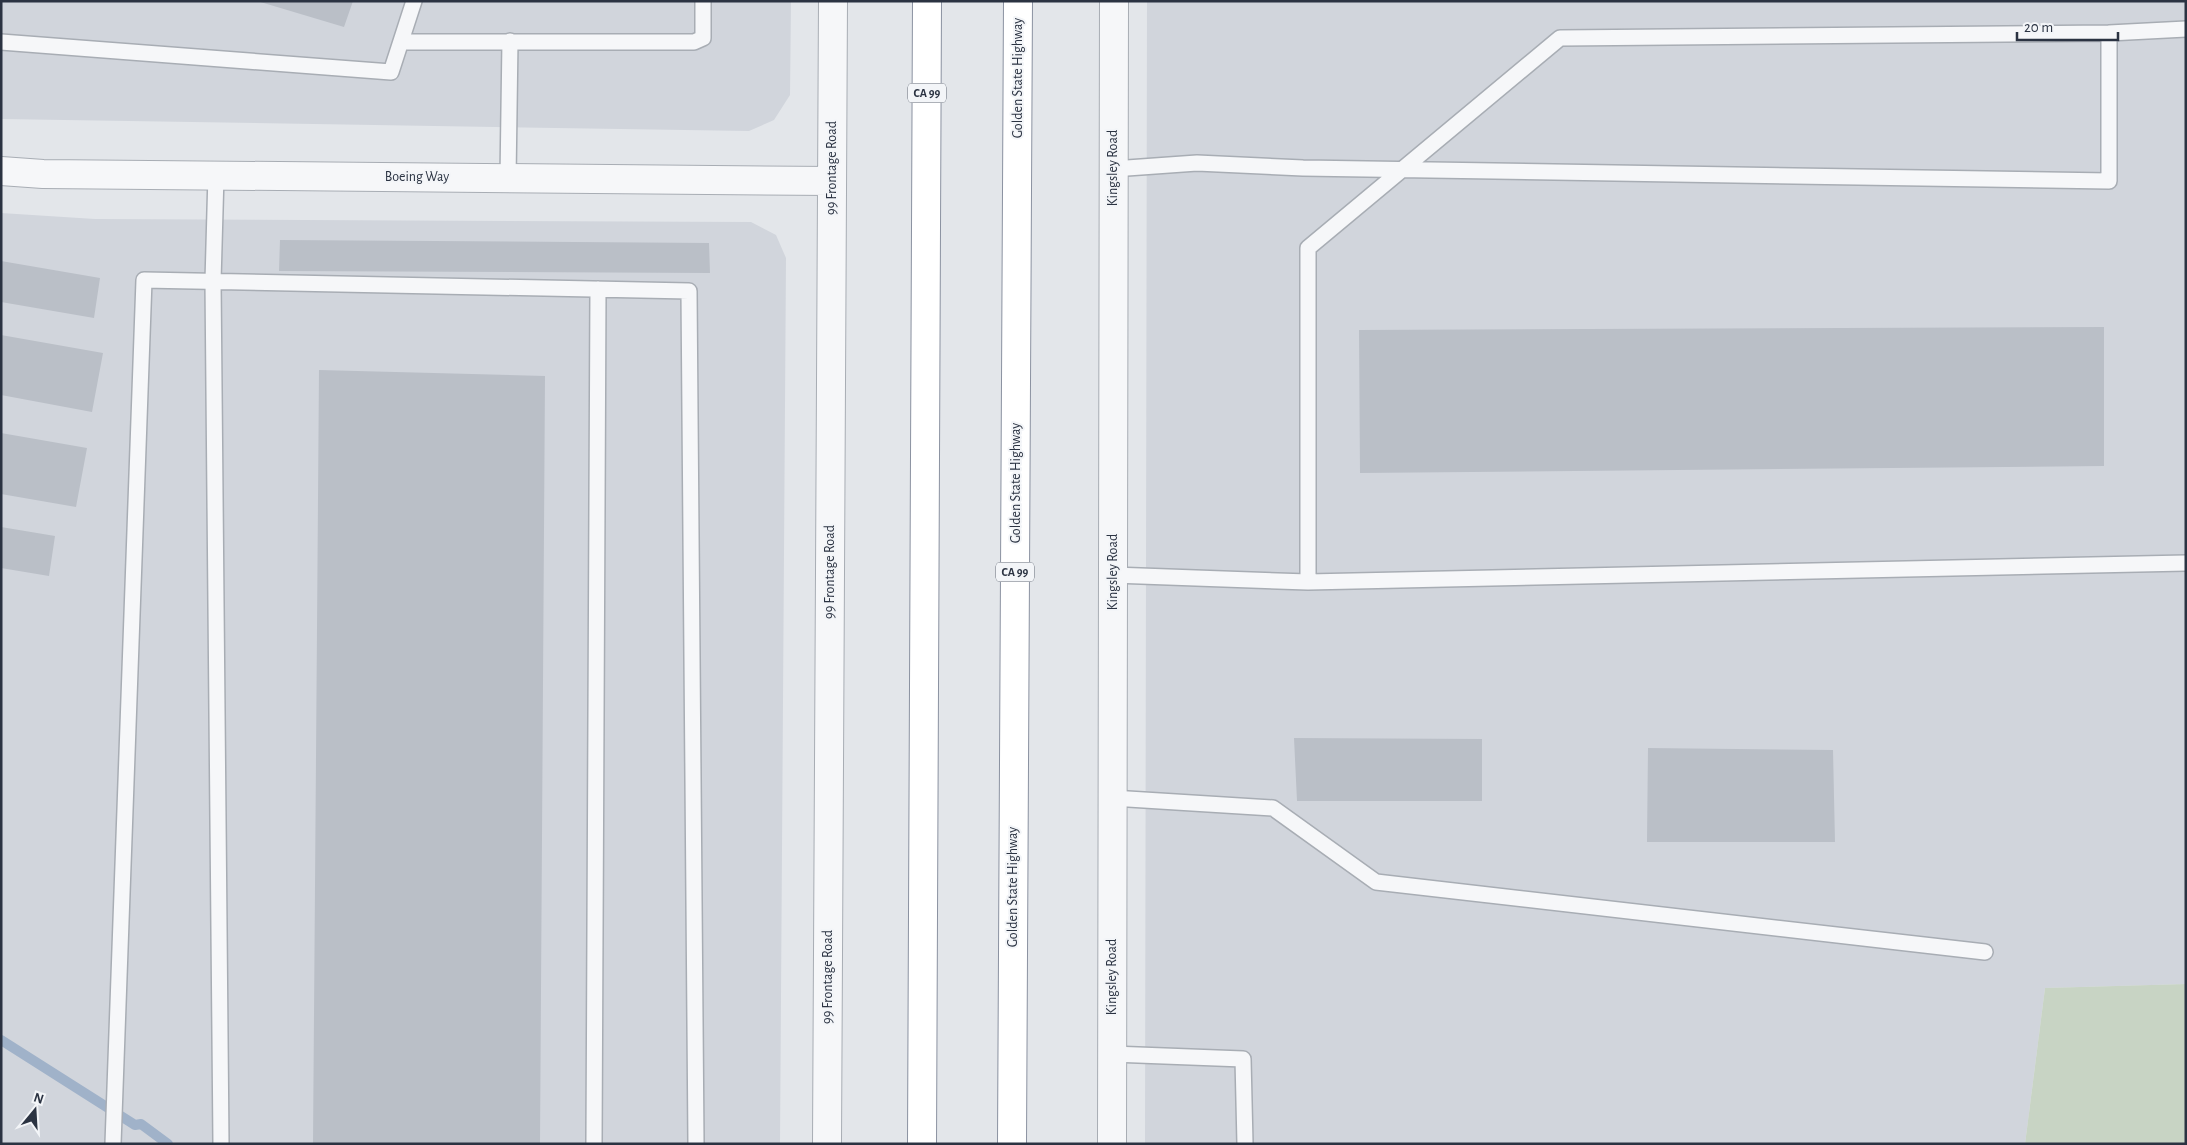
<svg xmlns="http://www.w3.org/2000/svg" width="2187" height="1145" viewBox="0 0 2187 1145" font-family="'Alegreya Sans',sans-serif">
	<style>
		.built { fill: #d1d5dc }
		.green { fill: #c8d4c4 }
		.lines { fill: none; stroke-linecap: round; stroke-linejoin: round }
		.stream { stroke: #a0b2c9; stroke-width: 10 }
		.building { fill: #babfc7 }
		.service-casing { stroke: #a8adb4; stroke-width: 18 }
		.tertiary-casing { stroke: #a8adb4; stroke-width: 30 }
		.motorway-casing { stroke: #8b92a1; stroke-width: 30 }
		.service { stroke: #f6f7f9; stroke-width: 15 }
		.tertiary { stroke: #f6f7f9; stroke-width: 28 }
		.motorway { stroke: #fff; stroke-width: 28 }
		.labels { text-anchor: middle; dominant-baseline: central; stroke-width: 4; stroke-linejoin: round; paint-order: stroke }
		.shield { fill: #f3f5f8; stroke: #676d79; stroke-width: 1 }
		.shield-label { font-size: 12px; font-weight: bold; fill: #2b3342 }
		.street-label { font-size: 14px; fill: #2b3342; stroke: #f3f5f8 }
	</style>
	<rect width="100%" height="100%" fill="#e3e6ea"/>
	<path class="built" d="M1,1H791L790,95L774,120L749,131L1,119Z
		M1147,1H2186V984L2045,988L2025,1144H1145Z
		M1,213L95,219L751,222L776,235L786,258L780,1144H1Z"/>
	<path class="green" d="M2186,984V1144H2025L2045,988Z"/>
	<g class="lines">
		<path class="stream" d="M1,1040L135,1125L141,1124L168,1144"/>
	</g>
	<path class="building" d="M257,1H353L344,27Z
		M280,240L709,243L710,273L279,271Z
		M1,261L100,278L94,318L1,302Z
		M2104,327V466L1360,473L1359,330Z
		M1,335L103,353L92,412L1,395Z
		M319,370L545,376L540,1144H313Z
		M1,433L87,448L76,507L1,494Z
		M1,527L55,536L49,576L1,568Z
		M1294,738L1482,739V801H1297Z
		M1648,748L1833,750L1835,842H1647Z"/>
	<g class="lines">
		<defs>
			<path id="service" d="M1,42L391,72L414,1
				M401,42H694L703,38V1
				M1113,169L1197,163L1303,168L2109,181V33L2186,29
				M216,175L213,281L221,1144
				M508,178L510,41
				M1113,575L1308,582L2186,563
				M1308,582V248L1560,38L2109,33
				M1112,798L1273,808L1376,882L1985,952
				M1112,1054L1243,1059L1245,1144
				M113,1144L144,280L689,291L696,1144
				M594,1144L598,289"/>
			<path id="tertiary" d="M1,171L43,174L832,181
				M827,1144L833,1
				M1112,1144L1114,1"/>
			<path id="motorway" d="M922,1144L927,1
				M1012,1144L1018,1"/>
		</defs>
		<use href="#service" class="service-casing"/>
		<use href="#tertiary" class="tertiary-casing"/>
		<use href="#motorway" class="motorway-casing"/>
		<use href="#service" class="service"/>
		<use href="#tertiary" class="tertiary"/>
		<use href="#motorway" class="motorway"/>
	</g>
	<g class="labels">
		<g class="shield">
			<rect x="908" y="83.5" width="38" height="19" rx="4"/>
			<rect x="996" y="562.5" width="38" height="19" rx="4"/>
		</g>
		<g class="shield-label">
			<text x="927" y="93">CA 99</text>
			<text x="1015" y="572">CA 99</text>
		</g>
		<g class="street-label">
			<text transform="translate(1018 78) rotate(-90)">Golden State Highway</text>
			<text transform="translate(832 168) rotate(-90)">99 Frontage Road</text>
			<text transform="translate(1113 168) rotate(-90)">Kingsley Road</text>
			<text x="417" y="177">Boeing Way</text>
			<text transform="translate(1016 483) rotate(-90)">Golden State Highway</text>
			<text transform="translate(830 572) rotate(-90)">99 Frontage Road</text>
			<text transform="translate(1113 572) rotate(-90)">Kingsley Road</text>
			<text transform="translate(1013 887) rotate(-90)">Golden State Highway</text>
			<text transform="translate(828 977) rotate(-90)">99 Frontage Road</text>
			<text transform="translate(1112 977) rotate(-90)">Kingsley Road</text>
		</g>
	</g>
	<rect width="2187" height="1145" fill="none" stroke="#2b3342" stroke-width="5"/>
	<g transform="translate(35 1110) rotate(18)" stroke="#f3f5f8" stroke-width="4" paint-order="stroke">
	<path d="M0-4L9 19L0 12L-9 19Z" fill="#2b3342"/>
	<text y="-8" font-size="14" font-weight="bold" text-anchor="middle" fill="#2b3342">N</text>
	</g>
	<path d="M2017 32v8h101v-8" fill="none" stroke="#2b3342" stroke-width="2.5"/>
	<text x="2024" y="32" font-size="15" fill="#2b3342" stroke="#f3f5f8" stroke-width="4" paint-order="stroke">20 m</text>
</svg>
